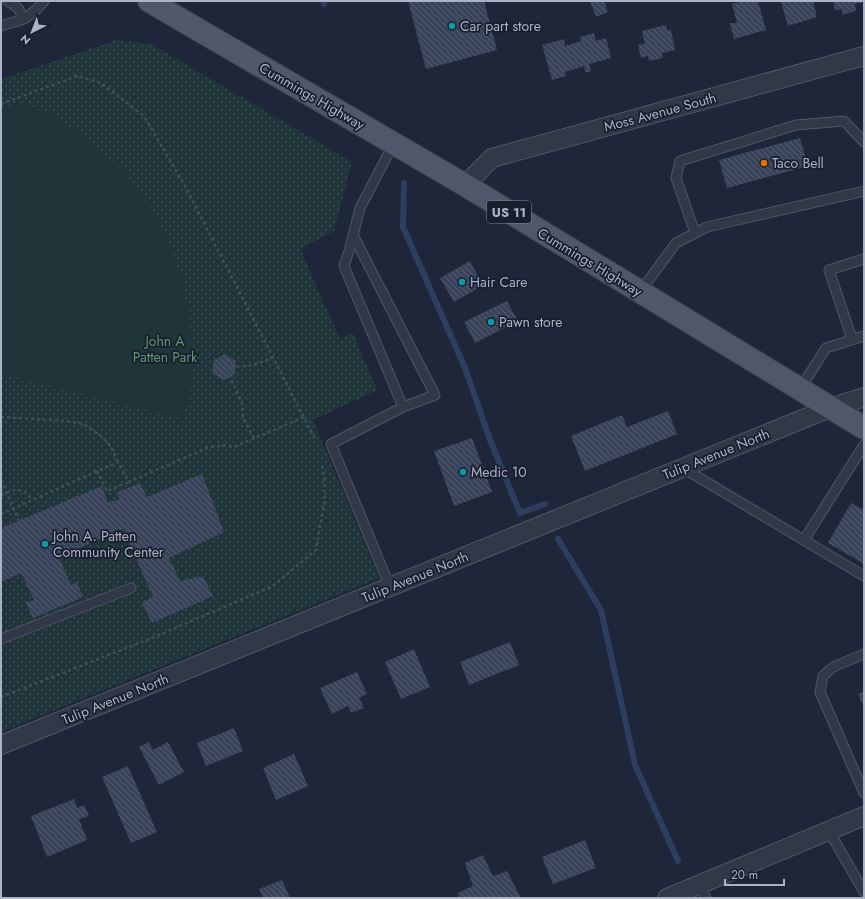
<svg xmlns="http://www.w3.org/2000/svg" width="865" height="899" viewBox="0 0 865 899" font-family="Jost,sans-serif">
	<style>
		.grass { fill: url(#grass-dots) }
		.pitch { fill: #20353a }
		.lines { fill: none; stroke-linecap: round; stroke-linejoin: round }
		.stream { stroke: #2d3e60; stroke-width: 6 }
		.building { fill: url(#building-back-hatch) }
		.lane-casing { stroke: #4f5667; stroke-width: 11 }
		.street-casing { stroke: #4f5667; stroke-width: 20 }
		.primary-casing { stroke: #3b4253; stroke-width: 24 }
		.path { stroke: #3d5258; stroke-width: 2.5; stroke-dasharray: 3 3; stroke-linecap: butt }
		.lane { stroke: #313949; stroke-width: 9 }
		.street { stroke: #313949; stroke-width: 18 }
		.primary { stroke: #4f586a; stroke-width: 22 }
		.culture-dot { fill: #0f9aa8; stroke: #171e2e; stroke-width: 1.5 }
		.food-dot { fill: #e8710a; stroke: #171e2e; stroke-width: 1.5 }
		.labels { text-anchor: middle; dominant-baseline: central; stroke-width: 3.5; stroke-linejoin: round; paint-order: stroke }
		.shield { fill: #171e2e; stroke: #7f8698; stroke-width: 1 }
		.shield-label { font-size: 13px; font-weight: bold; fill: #abb3c6 }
		.poi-label { font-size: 14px; fill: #abb3c6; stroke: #171e2e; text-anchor: start }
		.street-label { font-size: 14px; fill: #abb3c6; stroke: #171e2e }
		.park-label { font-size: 14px; fill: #619973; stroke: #171e2e }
	</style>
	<defs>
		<pattern id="grass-dots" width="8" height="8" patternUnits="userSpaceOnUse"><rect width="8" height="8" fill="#20353a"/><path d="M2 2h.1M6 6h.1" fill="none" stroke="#3e5055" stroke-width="1.8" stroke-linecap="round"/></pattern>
		<pattern id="building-back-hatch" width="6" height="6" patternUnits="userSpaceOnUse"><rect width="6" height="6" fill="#39435a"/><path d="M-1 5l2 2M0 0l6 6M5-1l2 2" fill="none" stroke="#535c70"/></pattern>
	</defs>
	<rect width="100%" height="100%" fill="#1e2739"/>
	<path class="grass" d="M117,40L151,44L352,162L334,231L300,249L340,339L353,333L377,390L313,420L379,578L1,732V79Z"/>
	<path class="pitch" d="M15,106H29L52,115L93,143L128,175L157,217L183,278L194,360L189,395L181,419L1,374V111Z"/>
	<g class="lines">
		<path class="stream" d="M323,1L324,4
			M404,183L403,227L465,368L490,440L520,513L545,504
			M558,539L601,610L635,765L678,861"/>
	</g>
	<path class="building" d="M408,1H484L497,50L426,69Z
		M590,1H604L608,12L596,17Z
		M743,1H758L766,30L734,39L730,23H737L732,4Z
		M786,1H813L817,17L788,26L781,2Z
		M833,1H864V2L855,4L856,11L842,15V9L835,10Z
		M666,25L667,30H671L675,50L662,53L663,58L649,61L648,56L641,58L638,45L645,44L642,31Z
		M594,33L596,41L606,38L611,58L589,64L591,71L586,73L584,66L565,72L566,76L552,80L542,45L564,39L565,46L581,41L580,37Z
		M800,138L808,166L727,188L719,160Z
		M470,261L483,285L454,302L440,278Z
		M507,301L518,321L475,343L464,322Z
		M225,354L236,361L235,374L224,380L212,373L214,360Z
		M668,411L677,434L585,471L571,436L622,415L627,427Z
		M472,438L492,492L454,506L434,451Z
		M202,474L224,532L169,558L180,581L203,576L213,596L152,623L142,602L153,597L123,529L59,557L71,585L77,582L83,597L33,618L26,603L34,600L21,573L1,582V528L102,486L108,503L120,499L116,493L140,483L147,497Z
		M851,503L864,510V564L828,543Z
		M510,642L519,665L469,685L460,662Z
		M414,649L430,687L401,699L385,662Z
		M357,672L367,694L359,698L364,708L351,713L348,706L332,714L320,688Z
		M864,691V707L858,694Z
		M234,728L243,751L206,766L197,743Z
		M149,742L153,750L168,742L184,772L159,785L139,747Z
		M294,754L308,786L276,800L263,768Z
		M128,766L157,832L131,843L102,777Z
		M74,799L77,808L84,805L89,816L79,819L87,840L47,857L31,816Z
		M585,840L596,868L553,884L542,857Z
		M483,855L493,876L507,871L521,898H459L457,893L473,886L465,863Z
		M282,880L290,898H263L259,889Z"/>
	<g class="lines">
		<defs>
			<path id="lane" d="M8,1L18,8L24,19L36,10L44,1
				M1,26L24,19
				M695,233L676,178L680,161L796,125L844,121L864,142
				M353,235L435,395L403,407
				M640,292L676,243L707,227L864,191
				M852,339L829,270L864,259
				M800,389L826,348L864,336
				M683,468L864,576
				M804,540L864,445
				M390,587L331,444L403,407L344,266L349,251L360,208L394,143
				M1,639L131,588
				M864,654L833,667L823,676L820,692L864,793
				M829,831L864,892
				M700,884L706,898"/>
			<path id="street" d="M465,185L492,158L864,56
				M1,745L830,408L864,397
				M667,898L864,816"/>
			<path id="primary" d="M149,1L465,185L864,428"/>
		</defs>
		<use href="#lane" class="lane-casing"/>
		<use href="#street" class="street-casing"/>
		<use href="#primary" class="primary-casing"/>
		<path class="path" d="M1,104L77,76L101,83L144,116L185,186L316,441
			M1,417L66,421L83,424L104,438L111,447L118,462
			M254,438L243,418L242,403L225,366C246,367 253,367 273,357
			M97,471L107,491L129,482
			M1,480L19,521
			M1,495C15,489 22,486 32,500
			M1,514L118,462L129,482L207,448L224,445L234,447L304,417
			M1,697L152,638L273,586L316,550L325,499L324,477L322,464"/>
		<use href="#lane" class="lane"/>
		<use href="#street" class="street"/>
		<use href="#primary" class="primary"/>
	</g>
	<g class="culture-dot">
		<circle cx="452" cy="26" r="4"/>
		<circle cx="462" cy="282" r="4"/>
		<circle cx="491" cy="322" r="4"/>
		<circle cx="463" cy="472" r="4"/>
		<circle cx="45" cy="544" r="4"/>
	</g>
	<circle class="food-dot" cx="764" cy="163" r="4"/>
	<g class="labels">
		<rect class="shield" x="487" y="201" width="44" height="22" rx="3"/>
		<g class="shield-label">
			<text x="509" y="212">US 11</text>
		</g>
		<g class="poi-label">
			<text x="460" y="26">Car part store</text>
			<text x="772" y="163">Taco Bell</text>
			<text x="470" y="282">Hair Care</text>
			<text x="499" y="322">Pawn store</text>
			<text x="471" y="472">Medic 10</text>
			<text x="53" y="536">John A. Patten<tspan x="53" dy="16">Community Center</tspan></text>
		</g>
		<g class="street-label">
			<text transform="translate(312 96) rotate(30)">Cummings Highway</text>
			<text transform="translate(660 112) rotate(-15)">Moss Avenue South</text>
			<text transform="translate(590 262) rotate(31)">Cummings Highway</text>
			<text transform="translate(716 454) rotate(-22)">Tulip Avenue North</text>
			<text transform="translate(415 577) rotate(-22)">Tulip Avenue North</text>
			<text transform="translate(115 699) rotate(-22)">Tulip Avenue North</text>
		</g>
		<g class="park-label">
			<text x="165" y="341">John A<tspan x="165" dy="16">Patten Park</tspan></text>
		</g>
	</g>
	<rect width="865" height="899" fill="none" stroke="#abb3c6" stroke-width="4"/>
	<g transform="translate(32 32) rotate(222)" stroke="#171e2e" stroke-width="3" paint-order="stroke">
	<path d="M0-3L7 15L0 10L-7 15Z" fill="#abb3c6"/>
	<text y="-6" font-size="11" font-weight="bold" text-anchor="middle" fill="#abb3c6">N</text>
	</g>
	<path d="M725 879v6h59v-6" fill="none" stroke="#abb3c6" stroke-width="2"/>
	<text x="731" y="879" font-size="12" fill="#abb3c6" stroke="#171e2e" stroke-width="3" paint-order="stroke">20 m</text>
</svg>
